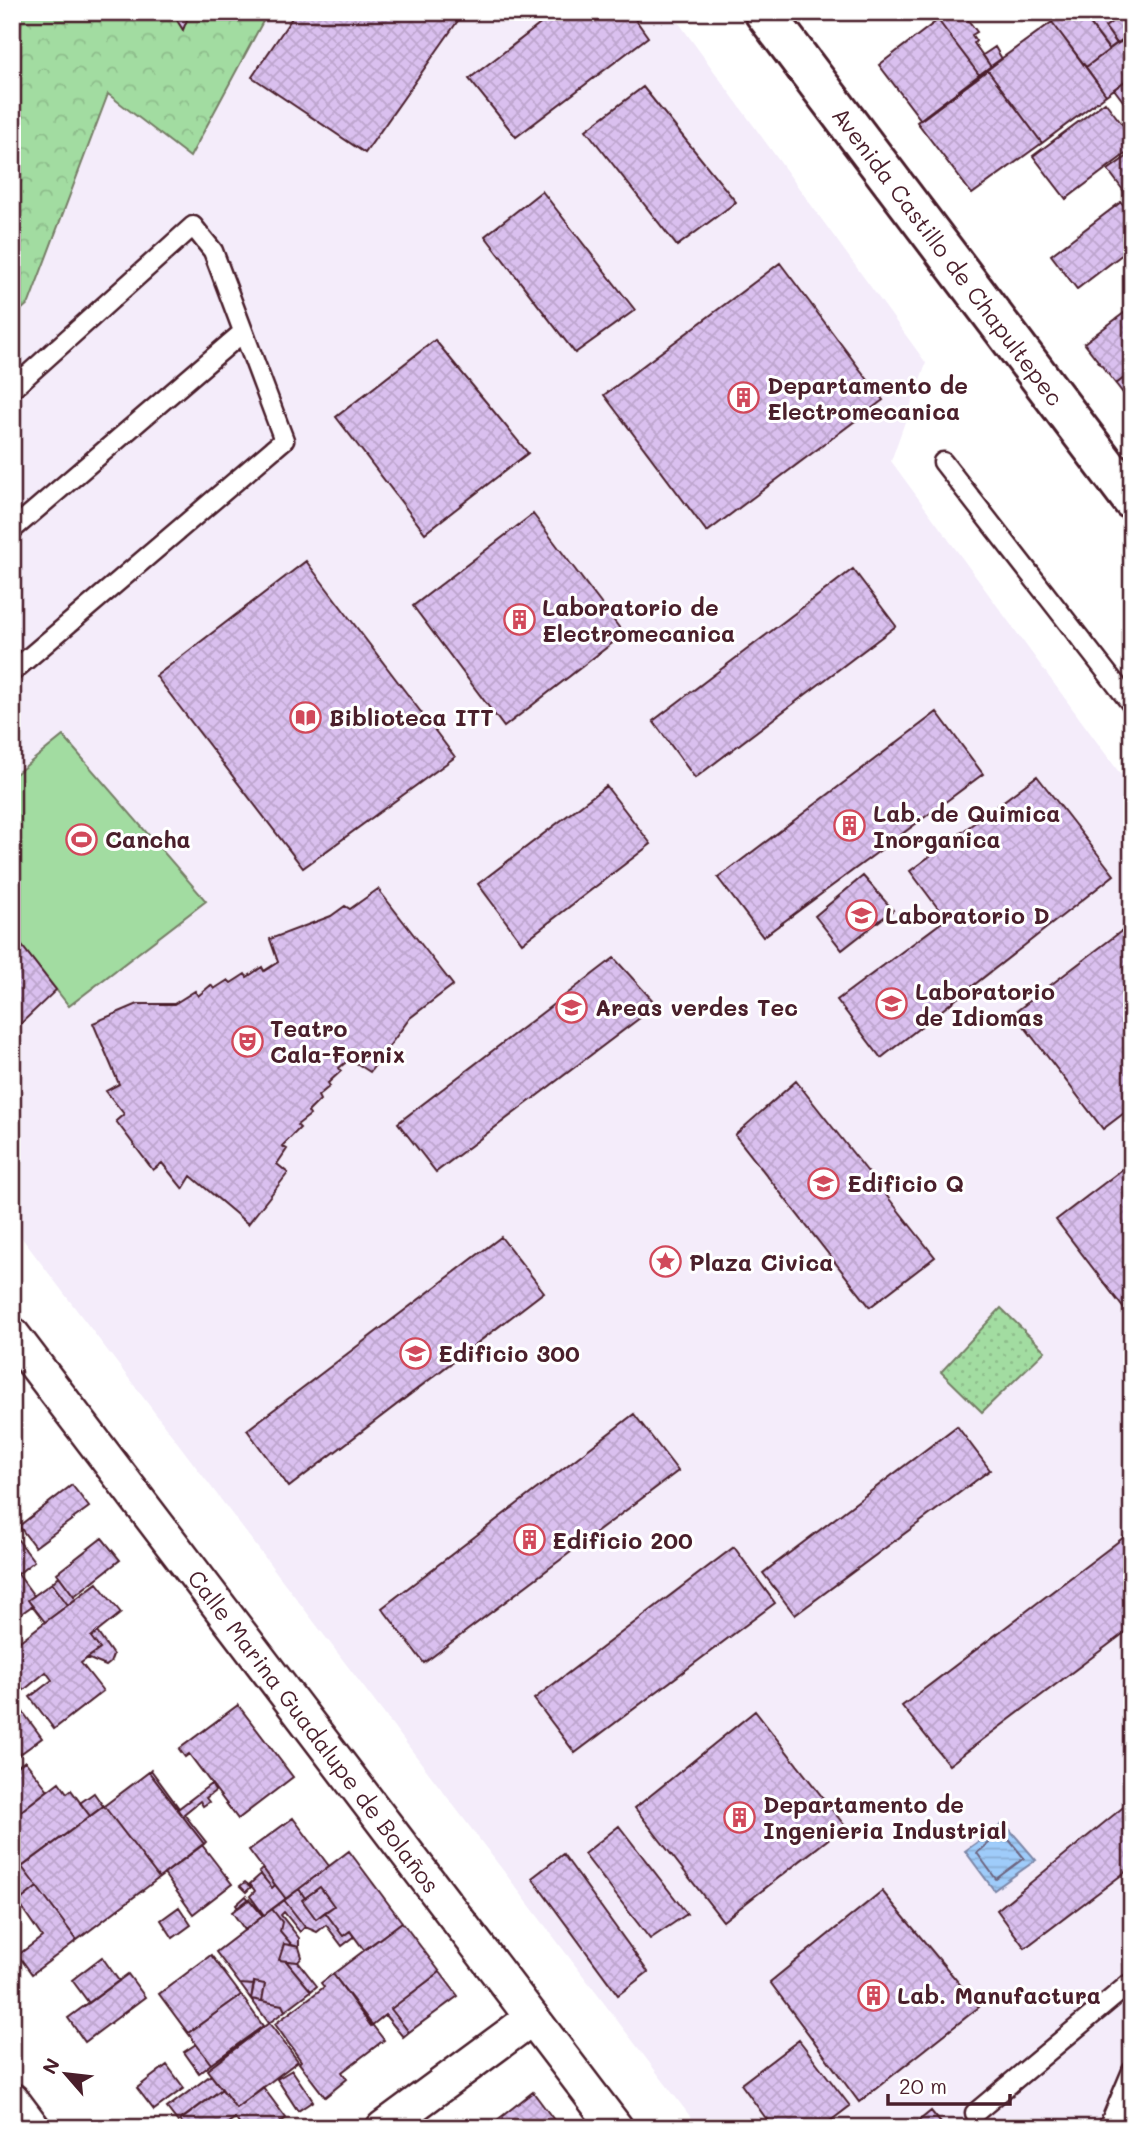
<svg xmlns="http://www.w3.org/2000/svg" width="1144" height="2140" viewBox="0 0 1144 2140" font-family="Mali,sans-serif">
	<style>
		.built { fill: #f4ecfa }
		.grass { fill: url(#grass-dots); stroke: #767e66; stroke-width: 2 }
		.forest { fill: url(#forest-crowns); stroke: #767e66; stroke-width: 2 }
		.pitch { fill: #a2dca1; stroke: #767e66; stroke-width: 2 }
		.water { fill: url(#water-rules); stroke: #7d87a7; stroke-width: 2 }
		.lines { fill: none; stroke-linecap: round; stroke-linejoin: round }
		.shore { stroke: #6c647e; stroke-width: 2 }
		.building { fill: url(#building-cross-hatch); stroke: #4a1f2b; stroke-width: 2 }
		.lane-casing { stroke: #4a1f2b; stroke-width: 23 }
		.street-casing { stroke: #4a1f2b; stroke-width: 38 }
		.secondary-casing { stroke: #4a1f2b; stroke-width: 44 }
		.lane { stroke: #fff; stroke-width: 18 }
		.street { stroke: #fff; stroke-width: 33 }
		.secondary { stroke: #fff; stroke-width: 38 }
		.labels { text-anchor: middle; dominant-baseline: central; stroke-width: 6; stroke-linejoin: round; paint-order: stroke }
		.street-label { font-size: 23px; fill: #4a1f2b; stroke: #fff }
		.poi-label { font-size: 23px; font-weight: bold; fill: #4a1f2b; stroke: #fff; text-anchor: start }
	</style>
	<defs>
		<pattern id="grass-dots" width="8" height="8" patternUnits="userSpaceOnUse" patternTransform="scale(1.75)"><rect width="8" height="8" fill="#a2dca1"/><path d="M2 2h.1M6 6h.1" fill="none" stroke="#8dbc8b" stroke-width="1.8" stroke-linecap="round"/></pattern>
		<pattern id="forest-crowns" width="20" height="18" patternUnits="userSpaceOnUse" patternTransform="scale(1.75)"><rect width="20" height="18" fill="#a2dca1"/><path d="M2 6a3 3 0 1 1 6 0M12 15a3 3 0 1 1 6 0" fill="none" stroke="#8dbc8b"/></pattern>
		<pattern id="water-rules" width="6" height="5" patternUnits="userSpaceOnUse" patternTransform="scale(1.75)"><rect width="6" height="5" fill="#9fccfa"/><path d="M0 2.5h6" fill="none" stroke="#8aafd6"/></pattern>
		<pattern id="building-cross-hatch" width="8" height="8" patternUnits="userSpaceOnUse" patternTransform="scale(1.75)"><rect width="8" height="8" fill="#dac0ef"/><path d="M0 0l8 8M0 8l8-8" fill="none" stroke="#bda5cd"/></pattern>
	</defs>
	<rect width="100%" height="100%" fill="#fff"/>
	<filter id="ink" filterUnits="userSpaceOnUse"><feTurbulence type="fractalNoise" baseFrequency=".0143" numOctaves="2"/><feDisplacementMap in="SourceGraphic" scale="14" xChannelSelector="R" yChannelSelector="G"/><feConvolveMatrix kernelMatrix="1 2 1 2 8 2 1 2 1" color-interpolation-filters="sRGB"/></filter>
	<g filter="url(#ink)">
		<path class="built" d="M12,12H671L926,363L891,461L1132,790V2128H699L12,1225Z"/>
		<path class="grass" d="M1001,1308L1045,1351L982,1412L941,1372Z"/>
		<path class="forest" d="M12,12H268L190,157L108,94L29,303L12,318Z"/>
		<path class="pitch" d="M63,736L206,901L69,1006L12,933V777Z"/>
		<path class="water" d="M1004,1823L1036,1860L994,1890L965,1851Z"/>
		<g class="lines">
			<path class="shore" d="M1000,1834L1005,1835L1024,1858L996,1879L977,1853Z"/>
		</g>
		<path class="building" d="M174,12H190L183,30L178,22Z
			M296,12H464L365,153L252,77Z
			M556,12H630L648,37L516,137L469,79Z
			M949,12H962L977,32L972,35L976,41L974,43L991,67L980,76L938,20Z
			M1065,12H1081L1109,50L1086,67L1052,22Z
			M1081,12H1125L1105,27L1117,43L1109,49Z
			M1125,12H1132V36L1117,44L1105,27Z
			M938,20L980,76L921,120L879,65Z
			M1052,22L1106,95L1042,143L987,69Z
			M1123,39L1132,49V76L1106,95L1086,67Z
			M995,47L1002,59L991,67L983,55Z
			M987,69L1042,143L972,194L917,122Z
			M1132,76V113L1114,89Z
			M643,87L736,202L677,246L586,130Z
			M1105,102L1132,137V149L1066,199L1033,156Z
			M1132,153V190L1126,194L1108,170Z
			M542,191L635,310L575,353L485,236Z
			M1121,202L1132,216V247L1077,289L1051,255Z
			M780,263L883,400L707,532L604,395Z
			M1132,307V372L1116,384L1084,343Z
			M435,340L528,453L425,533L336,417Z
			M1132,372V405L1116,384Z
			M533,514L624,634L504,727L413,606Z
			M306,561L455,757L303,868L156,676Z
			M853,569L896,626L695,778L653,721Z
			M937,712L983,774L763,937L718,878Z
			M1037,776L1114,875L881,1058L837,1000L946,919L910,871Z
			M606,786L651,844L522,943L478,884Z
			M863,876L893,910L842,950L815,916Z
			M378,889L453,985L410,1018L370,1072L350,1059L339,1068L341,1071L328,1083L330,1086L318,1096L320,1100L308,1112L310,1115L297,1125L300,1128L282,1146L287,1149L277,1164L288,1173L248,1224L191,1176L183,1189L162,1163L153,1170L116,1121L124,1114L106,1091L119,1084L93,1023L138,1004H174L195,991L198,996L211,985L214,989L228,980L231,983L245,974L247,977L262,967L264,971L278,962L270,939L331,916L345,906L350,909Z
			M1132,923V1107L1103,1129L1014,1013Z
			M12,933L56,990L12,1032Z
			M614,958L657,1005L436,1172L398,1123Z
			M796,1081L935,1257L870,1307L735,1135Z
			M1132,1162V1318H1131L1056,1220Z
			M501,1237L544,1292L289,1487L247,1430Z
			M634,1414L678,1471L424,1663L382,1608Z
			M957,1426L990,1470L795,1615L763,1573Z
			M72,1485L89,1507L35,1547L19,1526Z
			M1132,1531V1627L949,1765L902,1706Z
			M12,1532L34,1561L18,1574L34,1596L28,1600L32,1606L12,1620Z
			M102,1538L120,1560L74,1596L57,1573Z
			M734,1547L775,1603L575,1753L534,1699Z
			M59,1576L76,1599L68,1605L52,1583Z
			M52,1583L68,1605L45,1622L28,1600Z
			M97,1583L121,1613L91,1637L100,1649L81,1663L103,1691L54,1729L30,1697L52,1680L46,1672L24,1690L12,1674V1647Z
			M97,1632L113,1655L110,1663L106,1666L87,1658L100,1649L91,1637Z
			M238,1705L293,1777L238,1819L189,1754L185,1757L179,1749Z
			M20,1708L42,1738L12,1760V1713Z
			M755,1711L845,1826L723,1921L635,1808Z
			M25,1761L48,1790L12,1818V1770Z
			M151,1770L179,1808L211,1784L215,1791L206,1798L209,1802L203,1806L200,1801L184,1814L206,1842L204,1844L149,1772Z
			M149,1772L204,1844L159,1878L104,1806Z
			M59,1782L67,1793L71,1790L90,1816L12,1874V1818Z
			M94,1793L103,1806L90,1816L80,1803Z
			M1132,1800V1867L1025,1948L997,1910Z
			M104,1806L159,1878L77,1940L22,1867Z
			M293,1818L329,1866L286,1899L249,1850Z
			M619,1826L687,1914L650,1939L584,1854Z
			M202,1845L232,1884L193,1914L164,1874Z
			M349,1851L402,1922L364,1950L350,1931L343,1936L325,1912L334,1906L320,1887L305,1898L299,1889Z
			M563,1854L648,1972L618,1995L532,1878Z
			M22,1867L37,1887L18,1902L12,1895V1874Z
			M263,1868L275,1885L272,1888L259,1872Z
			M261,1874L272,1888L275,1885L286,1899L264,1915L250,1896L255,1891L250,1884Z
			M245,1882L251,1887L246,1892L240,1886Z
			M37,1887L77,1940L32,1974L18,1955L42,1937L18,1902Z
			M320,1887L334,1906L316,1919L302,1900Z
			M299,1889L305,1898L302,1900L316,1919L325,1912L343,1936L350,1931L354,1937L342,1946L326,1925L317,1932L305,1927L284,1900Z
			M882,1891L979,2007L859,2102L770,1982Z
			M246,1896L249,1900L238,1908L236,1905Z
			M249,1899L263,1916L245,1930L232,1912Z
			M284,1900L305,1927L300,1932L284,1912L281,1915L299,1938V1947L292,1945L280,1931L282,1922L272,1909Z
			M179,1907L191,1925L173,1938L161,1920Z
			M272,1909L282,1922L280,1931L292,1945L284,1944L279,1960L286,1961L311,1991L285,2011L282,2005L262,2001L265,1984L254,1982V1985L240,1984L216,1952Z
			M402,1922L440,1972L391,2009L409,2032L403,2037L385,2015L371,2026L333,1974Z
			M284,1944L299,1947L302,1957L298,1962L279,1960Z
			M211,1955L241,1995L188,2033L159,1994Z
			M102,1957L119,1981L89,2003L72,1980Z
			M286,1961L298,1962L317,1986L311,1991Z
			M440,1972L458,1996L409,2032L391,2009Z
			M128,1974L145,1997L85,2042L68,2018Z
			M333,1974L384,2040L342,2072L347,2079L325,2097L299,2063L301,2061L275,2024L324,1987L321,1983Z
			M254,1982L265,1984L262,2001L251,1999Z
			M240,1984L254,1985L251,1999Z
			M241,1995L263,2026L211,2064L188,2033Z
			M251,1999L282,2005L285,2011L269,2023Z
			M269,2023L298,2061L236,2108L207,2070Z
			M799,2040L850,2106L821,2128H773L741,2084Z
			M196,2044L211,2064L199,2073L184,2052Z
			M167,2065L184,2088L154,2110L137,2088Z
			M292,2070L313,2101L298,2111L277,2079Z
			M211,2075L222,2089L178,2122L167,2108Z
			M263,2087L286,2118L273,2128H242L235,2118L221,2128H186L180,2120L222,2089L236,2108Z
			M533,2092L554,2120L544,2128H487Z
			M931,2111L945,2128H910Z"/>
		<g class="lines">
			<defs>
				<path id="lane" d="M12,389L193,226L213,251L284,440L12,672
					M943,462L1132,705
					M12,530L243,332
					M975,2113L1129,1984H1132
					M1108,2128L1132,2071"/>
				<g id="street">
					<path id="s1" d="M12,1334L616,2128"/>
					<path d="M12,2100L33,2128"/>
					<path d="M383,2128L532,2018"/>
				</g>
				<g id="secondary">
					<path id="s2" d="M764,12L1132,500"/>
				</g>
			</defs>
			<use href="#lane" class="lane-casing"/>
			<use href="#street" class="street-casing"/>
			<use href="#secondary" class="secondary-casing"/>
			<use href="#lane" class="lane"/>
			<use href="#street" class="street"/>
			<use href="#secondary" class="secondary"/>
		</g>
	</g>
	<defs>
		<symbol id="building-ring" viewBox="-11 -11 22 22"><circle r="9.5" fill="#fff" stroke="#d1495b" stroke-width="1.5"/><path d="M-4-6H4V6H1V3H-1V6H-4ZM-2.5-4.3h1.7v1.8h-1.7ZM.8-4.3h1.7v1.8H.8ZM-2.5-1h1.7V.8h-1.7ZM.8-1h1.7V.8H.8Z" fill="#d1495b"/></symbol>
		<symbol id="library-ring" viewBox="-11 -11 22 22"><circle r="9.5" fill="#fff" stroke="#d1495b" stroke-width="1.5"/><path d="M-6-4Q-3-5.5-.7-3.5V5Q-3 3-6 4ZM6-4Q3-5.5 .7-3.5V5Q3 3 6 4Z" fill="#d1495b"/></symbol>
		<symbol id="stadium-ring" viewBox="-11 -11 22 22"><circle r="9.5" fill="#fff" stroke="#d1495b" stroke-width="1.5"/><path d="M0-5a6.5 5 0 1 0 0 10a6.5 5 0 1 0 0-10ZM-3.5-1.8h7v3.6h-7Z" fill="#d1495b"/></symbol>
		<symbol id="university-ring" viewBox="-11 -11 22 22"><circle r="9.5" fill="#fff" stroke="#d1495b" stroke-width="1.5"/><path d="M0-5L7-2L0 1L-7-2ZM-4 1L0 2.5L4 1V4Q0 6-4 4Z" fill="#d1495b"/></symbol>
		<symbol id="school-ring" viewBox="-11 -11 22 22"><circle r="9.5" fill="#fff" stroke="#d1495b" stroke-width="1.5"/><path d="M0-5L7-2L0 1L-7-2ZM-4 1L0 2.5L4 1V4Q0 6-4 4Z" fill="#d1495b"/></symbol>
		<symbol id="theatre-ring" viewBox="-11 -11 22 22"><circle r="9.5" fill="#fff" stroke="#d1495b" stroke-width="1.5"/><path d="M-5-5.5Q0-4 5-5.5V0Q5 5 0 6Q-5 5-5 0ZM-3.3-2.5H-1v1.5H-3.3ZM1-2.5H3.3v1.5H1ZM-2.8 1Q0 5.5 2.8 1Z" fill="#d1495b"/></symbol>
		<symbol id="sight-ring" viewBox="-11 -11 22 22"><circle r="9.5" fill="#fff" stroke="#d1495b" stroke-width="1.5"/><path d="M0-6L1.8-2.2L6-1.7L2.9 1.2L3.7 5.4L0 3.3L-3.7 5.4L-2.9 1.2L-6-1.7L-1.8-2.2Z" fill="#d1495b"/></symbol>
	</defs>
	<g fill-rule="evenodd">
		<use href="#building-ring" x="726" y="380" width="35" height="35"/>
		<use href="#building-ring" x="502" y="602" width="35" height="35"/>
		<use href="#library-ring" x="288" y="700" width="35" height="35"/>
		<use href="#building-ring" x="832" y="808" width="35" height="35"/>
		<use href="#stadium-ring" x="64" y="822" width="35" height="35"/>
		<use href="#university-ring" x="844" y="898" width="35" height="35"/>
		<use href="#school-ring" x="874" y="986" width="35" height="35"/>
		<use href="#university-ring" x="554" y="990" width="35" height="35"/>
		<use href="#theatre-ring" x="230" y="1024" width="35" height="35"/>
		<use href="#university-ring" x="806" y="1166" width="35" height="35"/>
		<use href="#sight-ring" x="648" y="1244" width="35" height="35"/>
		<use href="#university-ring" x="398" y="1336" width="35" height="35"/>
		<use href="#building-ring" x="512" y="1522" width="35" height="35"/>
		<use href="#building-ring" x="722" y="1800" width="35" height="35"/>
		<use href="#building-ring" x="856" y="1978" width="35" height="35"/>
	</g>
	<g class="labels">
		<g class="street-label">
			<text stroke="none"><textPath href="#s2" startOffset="306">Avenida Castillo de Chapultepec</textPath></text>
			<text stroke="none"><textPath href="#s1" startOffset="499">Calle Marina Guadalupe de Bolaños</textPath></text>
		</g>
		<g class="poi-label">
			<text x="767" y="385">Departamento de<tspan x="767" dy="26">Electromecanica</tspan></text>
			<text x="542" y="607">Laboratorio de<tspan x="542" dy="26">Electromecanica</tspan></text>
			<text x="329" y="717">Biblioteca ITT</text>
			<text x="873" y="813">Lab. de Quimica<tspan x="873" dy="26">Inorganica</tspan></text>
			<text x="105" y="839">Cancha</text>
			<text x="885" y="915">Laboratorio D</text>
			<text x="915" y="991">Laboratorio<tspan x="915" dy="26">de Idiomas</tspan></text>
			<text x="595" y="1007">Areas verdes Tec</text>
			<text x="270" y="1028">Teatro<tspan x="270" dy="26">Cala-Fornix</tspan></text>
			<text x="847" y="1183">Edificio Q</text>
			<text x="689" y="1262">Plaza Civica</text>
			<text x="438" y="1353">Edificio 300</text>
			<text x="552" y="1540">Edificio 200</text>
			<text x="763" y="1804">Departamento de<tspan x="763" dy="26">Ingenieria Industrial</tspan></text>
			<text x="897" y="1995">Lab. Manufactura</text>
		</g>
	</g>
	<rect width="1144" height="2140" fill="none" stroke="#fff" stroke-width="42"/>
	<rect x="21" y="21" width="1102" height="2098" fill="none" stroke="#4a1f2b" stroke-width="2.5" filter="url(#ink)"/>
	<g transform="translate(66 2074) rotate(298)" stroke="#ffffff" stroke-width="5" paint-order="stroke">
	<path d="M0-5L12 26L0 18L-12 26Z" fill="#4a1f2b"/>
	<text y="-10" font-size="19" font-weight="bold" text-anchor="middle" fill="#4a1f2b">N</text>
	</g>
	<path d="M888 2094v10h122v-10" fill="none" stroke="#4a1f2b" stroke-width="3.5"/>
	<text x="899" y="2094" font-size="21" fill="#4a1f2b" stroke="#ffffff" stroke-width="5" paint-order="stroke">20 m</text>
</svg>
